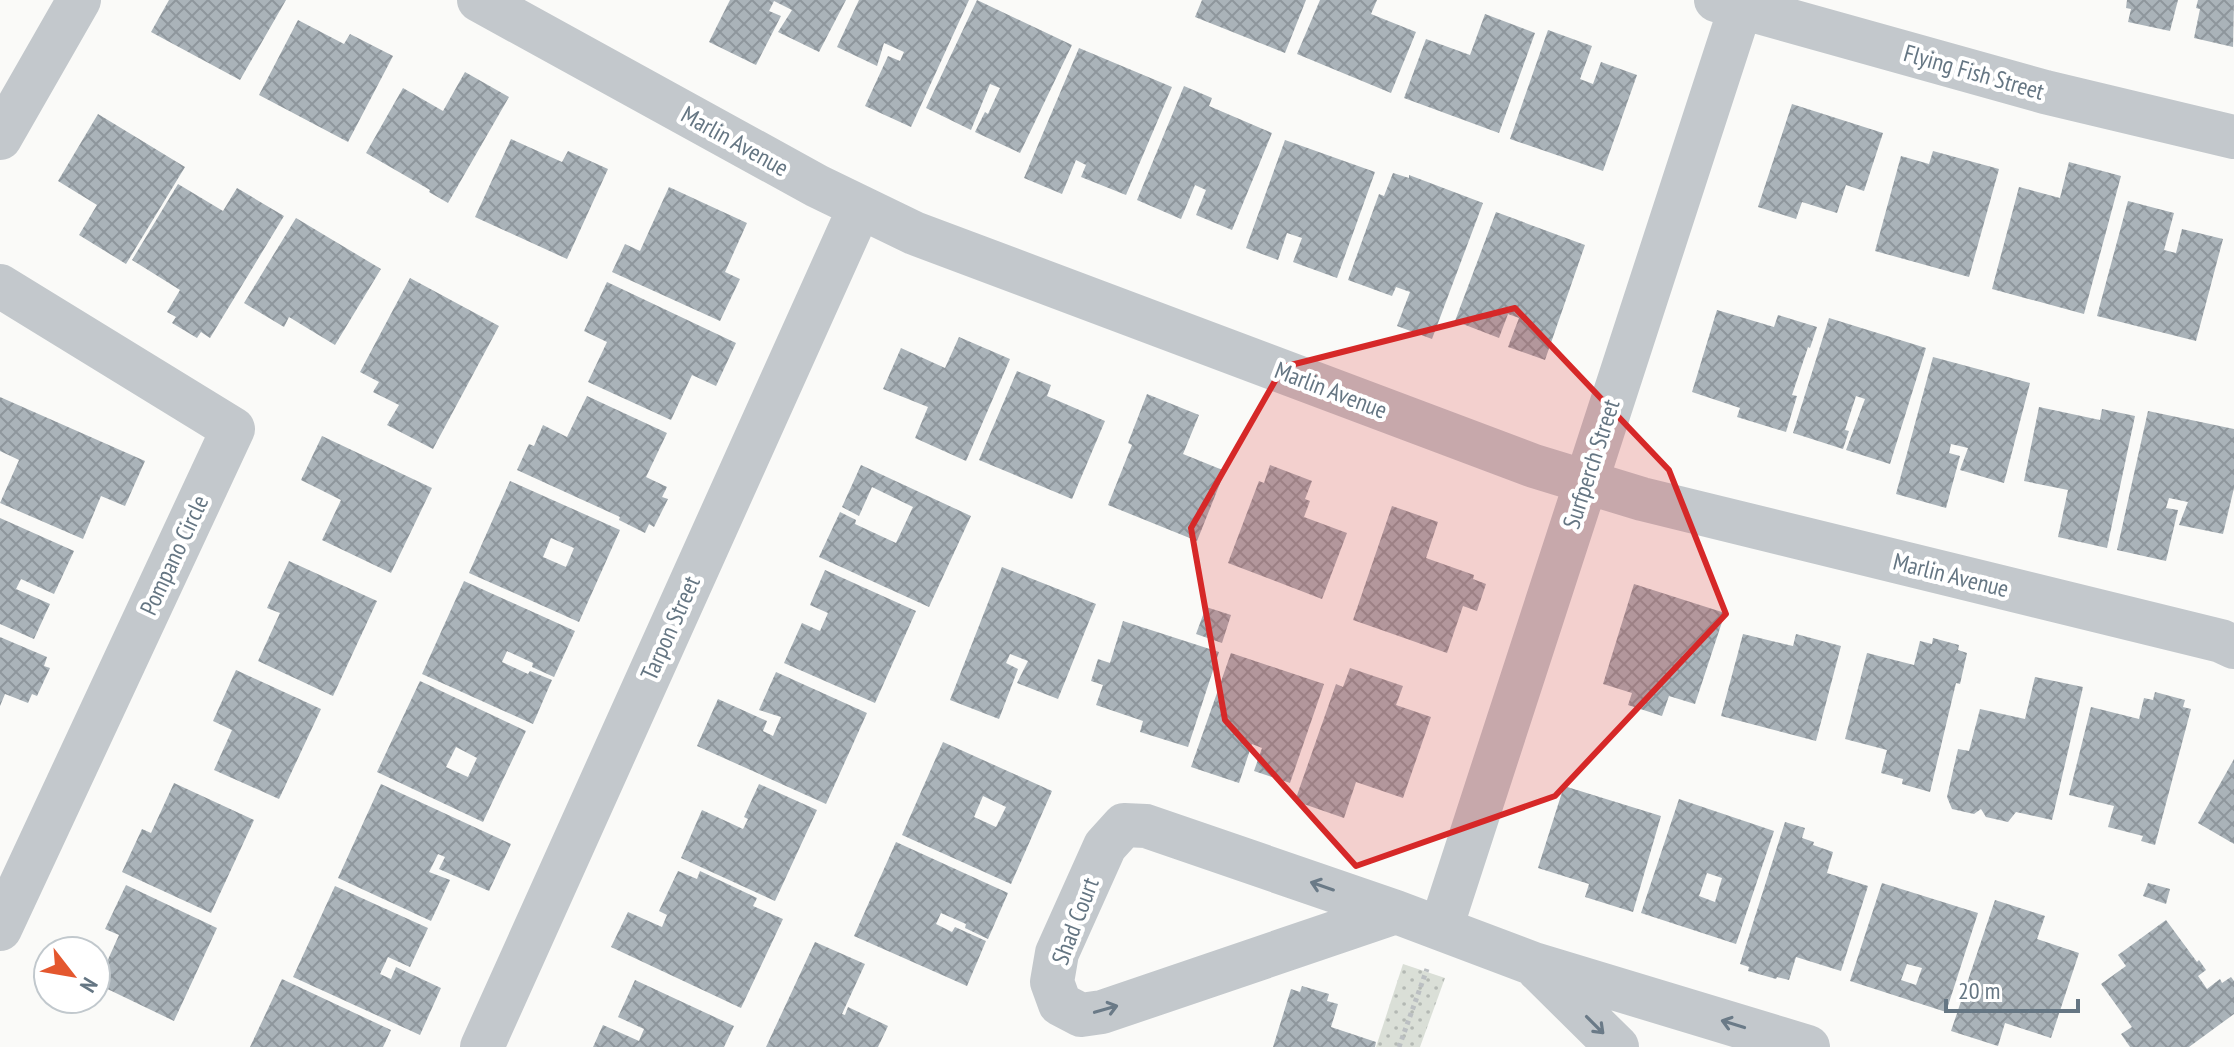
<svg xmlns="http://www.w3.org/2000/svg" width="2234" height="1047" viewBox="0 0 2234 1047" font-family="'PT Sans Narrow',sans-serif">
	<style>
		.park { fill: url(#park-dots) }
		.building { fill: url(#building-cross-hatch); fill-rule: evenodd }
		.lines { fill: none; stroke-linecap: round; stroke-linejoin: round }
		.path { stroke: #bbbfc2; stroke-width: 5; stroke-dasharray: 4 4; stroke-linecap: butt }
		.street { stroke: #c3c8cc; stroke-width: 44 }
		.oneway { stroke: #6a7a87 }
		.marked { fill: #d62828; fill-opacity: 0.2; stroke: #d62828; stroke-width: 6; stroke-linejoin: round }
		.labels { text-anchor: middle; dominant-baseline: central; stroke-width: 8; stroke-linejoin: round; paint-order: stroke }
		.street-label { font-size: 24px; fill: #657683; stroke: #fff }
	</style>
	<defs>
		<pattern id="park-dots" width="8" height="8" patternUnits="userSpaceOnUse" patternTransform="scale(2)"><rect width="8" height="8" fill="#dadfd7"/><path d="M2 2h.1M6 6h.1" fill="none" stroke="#b4b9b4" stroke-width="1.8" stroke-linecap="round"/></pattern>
		<pattern id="building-cross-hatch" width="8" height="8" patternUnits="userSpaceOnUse" patternTransform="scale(2)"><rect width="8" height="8" fill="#aab3b9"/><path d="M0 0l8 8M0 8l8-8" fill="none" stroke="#8e969c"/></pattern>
	</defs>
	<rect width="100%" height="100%" fill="#fafaf8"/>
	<path class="park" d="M1403,964L1445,978L1420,1047H1376Z"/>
	<path class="building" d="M169,0H286L240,80L151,32Z
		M730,0H846L819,52L778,32L792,10L774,1L769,11L781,16L756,65L709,42Z
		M859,0H969L911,127L865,106L888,56L900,61L904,52L884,43L877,66L837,47Z
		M977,0L1072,45L1020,153L975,132L985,112L988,114L1000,88L990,84L971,130L926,108Z
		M1202,0H1306L1285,53L1195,17Z
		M1320,0H1377L1371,14L1416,32L1391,93L1297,54Z
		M2127,0H2178L2170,31L2128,22L2131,9L2126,8Z
		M2198,0H2234L2233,47L2194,38L2200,9L2196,8Z
		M1485,14L1535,33L1499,133L1404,98L1426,39L1470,55Z
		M298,20L344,44L350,34L393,56L348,142L259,95Z
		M1548,30L1592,46L1580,79L1593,84L1601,62L1637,75L1603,171L1510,139Z
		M1079,48L1172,87L1126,195L1081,177L1086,165L1076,160L1062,194L1024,178Z
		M465,72L509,97L448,203L429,192L430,190L366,153L403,88L443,111Z
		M1184,86L1212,98L1209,106L1272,133L1232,230L1196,215L1206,190L1195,185L1181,219L1137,200Z
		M1792,104L1883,133L1864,191L1846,185L1837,213L1802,202L1796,219L1758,207Z
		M98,114L185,167L126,264L79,235L97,205L58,181Z
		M511,139L562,162L568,151L608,169L567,259L475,217Z
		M1285,140L1375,172L1337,278L1293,262L1302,238L1287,233L1278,260L1246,248Z
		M1933,151L1999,169L1969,277L1875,251L1901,156L1929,164Z
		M2069,162L2121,176L2084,314L1992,289L2019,187L2060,198Z
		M1393,173L1409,178V175L1483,203L1432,339L1397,326L1410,292L1396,287L1392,296L1348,280L1379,194L1384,196Z
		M178,184L223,211L237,188L284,216L210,338L201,332L197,338L172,323L176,317L167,312L180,290L132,260Z
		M669,187L747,223L725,272L740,279L720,321L612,272L625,244L640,251Z
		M2128,201L2174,213L2164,250L2176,253L2182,229L2223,239L2196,341L2097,316Z
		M1496,212L1585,245L1545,360L1508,347L1519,318L1508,314L1499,338L1455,321Z
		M296,218L381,269L335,345L289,317L284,327L244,303Z
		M410,278L499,326L433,449L387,425L399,405L373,392L379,382L360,372Z
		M607,282L736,343L716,386L692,375L671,420L588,382L607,342L584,331Z
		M1717,310L1774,327L1778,315L1817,327L1810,348L1808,347L1792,395L1797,396L1786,432L1737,417L1740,408L1692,392Z
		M1829,318L1926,348L1890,464L1846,450L1865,399L1856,396L1845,430L1849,431L1843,449L1793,433Z
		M959,337L1010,359L966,461L915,438L928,407L883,389L901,348L945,368Z
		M1933,357L2030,383L2004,483L1960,470L1968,448L1951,444L1949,453L1960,456L1946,508L1896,494Z
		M1017,371L1051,385L1047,396L1105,421L1072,499L979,460Z
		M1147,394L1199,415L1183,454L1225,471L1197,541L1108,505L1132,445L1128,443Z
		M587,396L667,433L646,477L667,487L662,497L668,499L654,527L649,524L645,533L619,520L620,517L517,470L529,444L534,446L543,425L567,437Z
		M0,397L145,461L125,506L101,496L83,539L0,503L19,460L0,451Z
		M2039,407L2100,420L2102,409L2135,416L2107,548L2058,537L2068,490L2024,481Z
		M2148,411L2234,429V488L2223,534L2179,525L2188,502L2169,498L2166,508L2178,510L2166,561L2117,550Z
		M322,436L432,488L391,573L322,540L341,500L301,480Z
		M861,465L971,516L929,607L819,557L840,512L856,520L855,524L896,543L913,507L872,487L859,516L842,507Z
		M1270,465L1312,481L1305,499L1310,501L1304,517L1347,533L1322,599L1228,563L1259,481L1264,483Z
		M510,481L620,530L579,622L469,573ZM551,538L574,548L566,567L543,557Z
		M1392,506L1438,522L1426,558L1474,575L1473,579L1486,584L1477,611L1463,606L1447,653L1353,620Z
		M0,518L74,551L54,594L21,579L16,589L50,604L34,639L0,624Z
		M289,561L377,601L333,696L258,661L280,613L267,608Z
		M1002,567L1096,604L1058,699L1017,683L1028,661L1010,654L1006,663L1018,669L999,719L950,700Z
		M825,570L916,611L875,703L784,663L802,623L820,631L828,613L810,605Z
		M464,581L575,631L554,677L532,667L533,663L507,651L502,662L528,674L530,671L552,680L533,724L422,674Z
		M1634,584L1725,613L1695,704L1669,696L1662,716L1628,705L1632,693L1603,684Z
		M1206,607L1231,615L1222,643L1196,634Z
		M1123,621L1219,652L1188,747L1140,732L1143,721L1096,705L1103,685L1091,681L1098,659L1110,663Z
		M1743,634L1793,646L1796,634L1841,646L1816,741L1721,716Z
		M0,637L47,657L44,666L50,668L37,696L32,694L28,703L5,694L0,706Z
		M1933,638L1959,645L1958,650L1967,653L1960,684L1956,683L1930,792L1902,784L1903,779L1881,773L1887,750L1845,739L1867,653L1914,665L1920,641L1932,644Z
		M1231,653L1324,684L1290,783L1254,771L1262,748L1252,744L1239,783L1191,767Z
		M1350,668L1403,686L1396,705L1431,717L1403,798L1356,782L1344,818L1295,801L1336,684L1343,687Z
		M236,670L321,709L279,799L214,770L232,730L213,721Z
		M776,672L867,713L826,804L697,746L718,699L767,721L763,731L773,736L781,717L759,710Z
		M2035,677L2083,687L2052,820L2016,812L2008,822L1986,817L1981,809L1974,814L1952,809L1947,797L1958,749L1969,751L1980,709L2025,719Z
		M420,681L526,731L483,822L377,772ZM456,747L477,758L468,777L446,767Z
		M2155,692L2185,700L2183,707L2191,709L2155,845L2141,841L2143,836L2108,827L2114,806L2069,795L2091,707L2139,719L2144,698L2153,700Z
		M943,742L1052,791L1011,884L902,835ZM983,796L1006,807L996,827L974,817Z
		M2234,759V844L2198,823Z
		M174,783L254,820L211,913L122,872L142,829L151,833Z
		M381,784L511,844L489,891L439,869L445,857L438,854L429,872L450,880L431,921L338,878Z
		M759,784L817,810L775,901L681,858L702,810L743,829L748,819L744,817Z
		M1564,786L1661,816L1633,912L1585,897L1589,884L1538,868Z
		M1679,799L1774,831L1736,944L1641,913ZM1707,873L1722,878L1715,902L1699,896Z
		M1785,822L1805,828L1802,838L1814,842L1813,845L1833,852L1827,873L1868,886L1841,971L1796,957L1789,980L1777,977L1776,979L1748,971L1749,967L1740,964Z
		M896,842L1008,893L988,939L965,928L966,924L941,913L936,924L952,932L955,927L986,941L967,986L854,936Z
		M678,871L697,879L700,871L757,898L753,906L783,919L741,1008L611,947L628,912L662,927L667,915L659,911Z
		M1882,883L1978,913L1946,1012L1850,981ZM1907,964L1922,968L1916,985L1901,980Z
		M2148,883L2170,889L2166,904L2143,896Z
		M126,885L217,928L174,1021L97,984L119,935L105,929Z
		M335,886L428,928L410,967L388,957L380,974L391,979L396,967L441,988L420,1035L293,977Z
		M1995,900L2045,916L2037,939L2079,953L2051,1038L2005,1023L1998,1046L1951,1031Z
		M2166,920L2197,962L2199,960L2206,970L2198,976L2207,989L2220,979L2222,983L2231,977L2234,981V1014L2189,1047H2130L2121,1034L2132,1027L2101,984L2126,966L2118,955Z
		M815,942L865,964L842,1014L845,1015L848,1007L888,1026L878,1047H766Z
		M282,979L391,1030L383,1047H250Z
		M635,980L734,1026L724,1047H593L603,1025L639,1041L644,1029L618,1017Z
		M1302,986L1329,994L1327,1001L1338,1004L1331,1027L1376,1042L1375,1047H1273L1291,989L1300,992Z"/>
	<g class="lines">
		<path class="path" d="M1399,1047L1427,969"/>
		<path class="street" d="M479,0L817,186L914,233L1534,466L1642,499L2221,641L2234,647
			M1716,0L2045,92L2234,137
			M0,138L79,0
			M0,286L233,429L0,929
			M1396,912L1102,1012L1081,1015L1060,1004L1052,982L1057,953L1105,846L1124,825L1146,826L1396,912L1534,964L1808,1047
			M1441,928L1743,0
			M1538,969L1617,1047
			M482,1047L859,209"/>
	</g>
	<defs><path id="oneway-shaft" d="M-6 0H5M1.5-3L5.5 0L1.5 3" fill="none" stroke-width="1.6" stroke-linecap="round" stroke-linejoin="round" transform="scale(2)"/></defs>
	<g class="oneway">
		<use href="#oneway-shaft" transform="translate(1322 886) rotate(-161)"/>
		<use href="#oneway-shaft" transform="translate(1106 1009) rotate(-16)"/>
		<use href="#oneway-shaft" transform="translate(1733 1024) rotate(-163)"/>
		<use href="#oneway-shaft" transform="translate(1595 1025) rotate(45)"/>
	</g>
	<path class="marked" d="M1515,308L1669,470L1726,614L1555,796L1356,866L1225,720L1191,528L1283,367Z"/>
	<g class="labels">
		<g class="street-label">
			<text transform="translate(1974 72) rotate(16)">Flying Fish Street</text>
			<text transform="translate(735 141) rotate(29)">Marlin Avenue</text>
			<text transform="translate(1331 390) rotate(21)">Marlin Avenue</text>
			<text transform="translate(1591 464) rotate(-72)">Surfperch Street</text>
			<text transform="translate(174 555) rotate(-65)">Pompano Circle</text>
			<text transform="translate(1951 575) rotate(14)">Marlin Avenue</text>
			<text transform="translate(670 628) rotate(-66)">Tarpon Street</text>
			<text transform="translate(1075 921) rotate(-69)">Shad Court</text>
		</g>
	</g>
	<g transform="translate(72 975) rotate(121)"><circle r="38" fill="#ffffff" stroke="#c1c8cd" stroke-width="2"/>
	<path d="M0-6L14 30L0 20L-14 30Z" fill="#e4572e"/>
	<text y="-12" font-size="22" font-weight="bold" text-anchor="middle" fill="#657683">N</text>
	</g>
	<path d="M1946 999v12h132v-12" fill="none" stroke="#657683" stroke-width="4"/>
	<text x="1958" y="999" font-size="24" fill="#657683" stroke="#ffffff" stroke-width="6" paint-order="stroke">20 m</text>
</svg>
